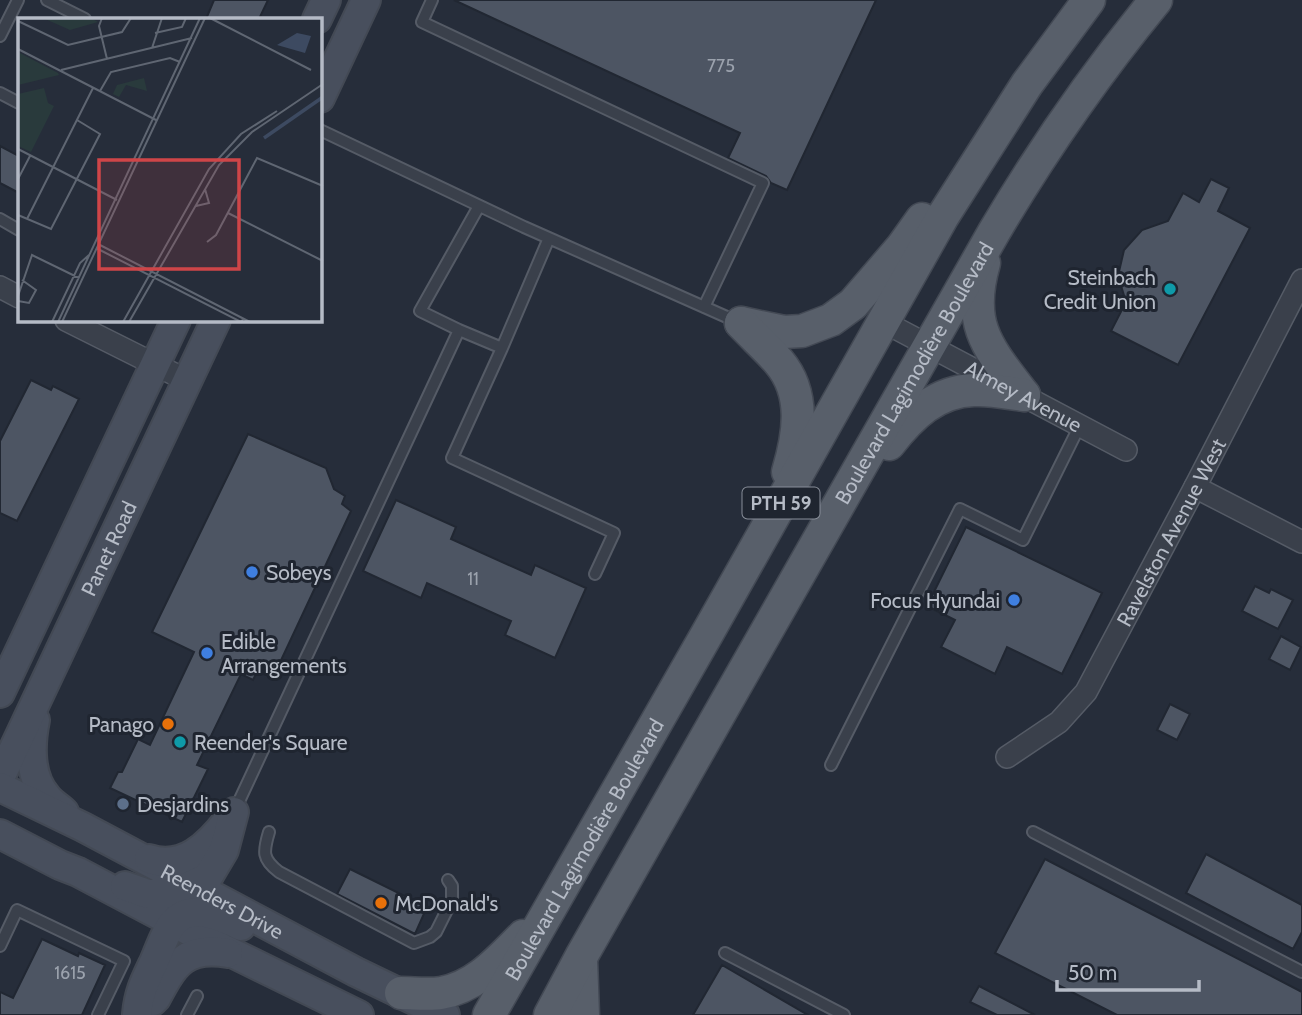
<svg xmlns="http://www.w3.org/2000/svg" width="1302" height="1015" viewBox="0 0 1302 1015" font-family="Cabin,sans-serif">
	<style>
		.building { fill: #4d5563; stroke: #212732; stroke-width: 2 }
		.lines { fill: none; stroke-linecap: round; stroke-linejoin: round }
		.lane-casing { stroke: #555b66; stroke-width: 14 }
		.street-casing { stroke: #555b66; stroke-width: 24 }
		.secondary-casing { stroke: #434954; stroke-width: 32 }
		.primary-casing { stroke: #434954; stroke-width: 35 }
		.lane { stroke: #3a404b; stroke-width: 10 }
		.street { stroke: #3a404b; stroke-width: 21 }
		.secondary { stroke: #484f5d; stroke-width: 28 }
		.primary { stroke: #585f6a; stroke-width: 32 }
		.culture-dot { fill: #0f9aa8; stroke: #1f2530; stroke-width: 2.5 }
		.shop-dot { fill: #3f7fe0; stroke: #1f2530; stroke-width: 2.5 }
		.food-dot { fill: #e8710a; stroke: #1f2530; stroke-width: 2.5 }
		.service-dot { fill: #5c6f8a; stroke: #1f2530; stroke-width: 2.5 }
		.labels { text-anchor: middle; dominant-baseline: central; stroke-width: 6; stroke-linejoin: round; paint-order: stroke }
		.number-label { font-size: 18px; fill: #9ba2ad }
		.shield { fill: #1f2530; stroke: #888e99; stroke-width: 2 }
		.shield-label { font-size: 19px; font-weight: bold; fill: #b5bbc6 }
		.poi-label { font-size: 21px; fill: #b5bbc6; stroke: #1f2530; text-anchor: start }
		.street-label { font-size: 21px; fill: #b5bbc6; stroke: #1f2530 }
		.inset-river { fill: none; stroke: #3d4a61; stroke-width: 3.5 }
		.inset-road { fill: none; stroke: #5f6672; stroke-width: 2 }
		.view { fill: #cf4548; fill-opacity: 0.15; stroke: #cf4548; stroke-width: 3.5 }
		.inset-edge { fill: none; stroke: #b5bbc6; stroke-width: 3.5 }
	</style>
	<rect width="100%" height="100%" fill="#262d3a"/>
	<path class="building" d="M214,0H268L259,19H206Z
		M454,0H876L787,190L771,183L766,176L728,158L740,133Z
		M0,146L19,156V193L0,183Z
		M1211,179L1229,188L1218,211L1250,228L1178,365L1111,331L1126,302L1118,276L1124,250L1142,230L1168,221L1183,193L1199,202Z
		M31,380L51,390L53,386L79,399L17,521L0,513V441Z
		M248,434L326,468L334,489L345,496L342,504L351,511L276,671L261,664L253,680L241,674L197,765L208,769L182,822L110,788L118,772H122L138,739L150,745L194,652L152,632Z
		M396,500L456,527L451,539L531,575L535,565L586,588L555,658L505,635L511,621L427,583L421,598L363,571Z
		M966,527L1102,593L1062,674L1007,647L995,674L941,647L955,620L927,606Z
		M1255,586L1269,593L1271,589L1293,600L1278,629L1242,611Z
		M1281,636L1301,647L1290,670L1269,659Z
		M1170,704L1190,714L1177,740L1157,730Z
		M1206,854L1302,905V932L1293,949L1186,893Z
		M1045,859L1302,992V1015H1117L995,953Z
		M350,869L427,907L415,934L337,894Z
		M42,939L78,956L79,953L105,965L82,1015H0V992L13,998Z
		M722,965L808,1015H693Z
		M979,986L1035,1015H997L970,1002Z"/>
	<g class="lines">
		<defs>
			<path id="lane" d="M47,0L85,19
				M432,0L422,22L763,183L704,307
				M0,36L18,0
				M0,93L19,103
				M320,130L524,227L738,322
				M479,206L420,311L459,330L502,348L549,238
				M0,219L19,230
				M502,348L452,458L614,533L595,574
				M831,765L960,509L1023,540L1080,425
				M234,812L459,330
				M269,832C263,852 262,859 279,872L414,943L430,937L436,932L452,900V886L448,880
				M1033,832L1302,972
				M0,946L17,910L124,961L98,1015
				M725,953L844,1015
				M187,1015L197,996"/>
			<g id="street">
				<path d="M0,287L19,297"/>
				<path d="M66,320L188,381"/>
				<path id="s1" d="M884,322L1126,450"/>
				<path d="M1195,487L1302,542"/>
				<path id="s2" d="M1007,757L1059,722L1086,692L1195,487L1302,280"/>
			</g>
			<g id="secondary">
				<path d="M317,19L326,0"/>
				<path d="M320,98L366,0"/>
				<path d="M0,693L176,320"/>
				<path d="M35,720C30,745 29,777 47,797C51,803 59,807 64,812"/>
				<path id="s3" d="M0,778L216,320"/>
				<path id="s4" d="M0,787L83,827L356,972L445,1015"/>
				<path d="M0,834L60,865L78,872L220,947L359,1015"/>
				<path d="M149,859C183,870 208,846 228,820"/>
				<path d="M125,886L148,894H167L179,891L208,877L224,850L234,812"/>
				<path d="M153,1001L156,998C174,964 185,946 228,953"/>
				<path d="M137,1014C139,992 145,981 154,962C159,951 166,930 174,922C192,903 221,916 241,926"/>
			</g>
			<g id="primary">
				<path d="M984,263C966,325 988,348 1024,395"/>
				<path d="M741,323L784,332L802,331L831,320L853,304L902,247L922,219"/>
				<path d="M741,323C753,336 767,348 779,362C806,394 799,435 788,472"/>
				<path d="M889,444C911,416 936,391 974,390C991,389 1008,393 1024,395"/>
				<path d="M581,959L583,1015"/>
				<path d="M401,993C414,993 428,995 441,993C476,987 499,960 523,936"/>
				<path id="s5" d="M489,1015L707,634L943,216L1027,84L1089,0"/>
				<path id="s6" d="M550,1015L581,957L994,232C1043,149 1095,74 1156,0"/>
			</g>
		</defs>
		<use href="#lane" class="lane-casing"/>
		<use href="#street" class="street-casing"/>
		<use href="#secondary" class="secondary-casing"/>
		<use href="#primary" class="primary-casing"/>
		<use href="#lane" class="lane"/>
		<use href="#street" class="street"/>
		<use href="#secondary" class="secondary"/>
		<use href="#primary" class="primary"/>
	</g>
	<g class="culture-dot">
		<circle cx="1170" cy="289" r="7"/>
		<circle cx="180" cy="742" r="7"/>
	</g>
	<g class="shop-dot">
		<circle cx="252" cy="572" r="7"/>
		<circle cx="1014" cy="600" r="7"/>
		<circle cx="207" cy="653" r="7"/>
	</g>
	<g class="food-dot">
		<circle cx="168" cy="724" r="7"/>
		<circle cx="381" cy="903" r="7"/>
	</g>
	<circle class="service-dot" cx="123" cy="804" r="7"/>
	<g class="labels">
		<g class="number-label">
			<text x="721" y="66">775</text>
			<text x="473" y="579">11</text>
			<text x="70" y="973">1615</text>
		</g>
		<rect class="shield" x="742.5" y="487.5" width="77" height="31" rx="5"/>
		<g class="shield-label">
			<text x="781" y="503">PTH 59</text>
		</g>
		<g class="poi-label">
			<text x="1156" y="277" text-anchor="end">Steinbach<tspan x="1156" dy="24">Credit Union</tspan></text>
			<text x="266" y="572">Sobeys</text>
			<text x="1000" y="600" text-anchor="end">Focus Hyundai</text>
			<text x="221" y="641">Edible<tspan x="221" dy="24">Arrangements</tspan></text>
			<text x="154" y="724" text-anchor="end">Panago</text>
			<text x="194" y="742">Reender's Square</text>
			<text x="137" y="804">Desjardins</text>
			<text x="395" y="903">McDonald's</text>
		</g>
		<g class="street-label">
			<text stroke="none"><textPath href="#s6" startOffset="738">Boulevard Lagimodière Boulevard</textPath></text>
			<text stroke="none"><textPath href="#s1" startOffset="158">Almey Avenue</textPath></text>
			<text stroke="none"><textPath href="#s2" startOffset="284">Ravelston Avenue West</textPath></text>
			<text stroke="none"><textPath href="#s3" startOffset="254">Panet Road</textPath></text>
			<text stroke="none"><textPath href="#s5" startOffset="191">Boulevard Lagimodière Boulevard</textPath></text>
			<text stroke="none"><textPath href="#s4" startOffset="250">Reenders Drive</textPath></text>
		</g>
	</g>
	<g transform="translate(18 18)">
		<rect width="304" height="304" fill="#262d3a"/>
		<path d="M25,0H73L80,4L52,12ZM0,34L40,55L41,57L0,67ZM126,60L129,73L108,67L101,79L95,76L99,67ZM26,70L30,85L36,88L13,134L0,128V76Z" fill="#293a3c"/>
		<path d="M279,15L293,18L287,35L259,27Z" fill="#3d4a61"/>
		<path class="inset-river" d="M246,120L305,79"/>
		<path class="inset-road" d="M84,0L81,8L89,41M192,0L293,52M0,3L50,27L104,14L113,0M137,15L164,9L168,0M134,30L144,0M0,31L138,102M43,52L174,20M82,73L93,54L152,40L162,44M0,131L99,182M0,161L12,138M178,188L191,185L187,171M210,195L305,243M0,197L33,211L82,116L59,102M9,201L75,70M189,224L198,217L239,140L305,168M80,226L232,304M78,230L223,304L225,301M0,278L14,237L61,260M0,283L11,285L18,272L4,262M34,304L62,245L71,237M40,304L182,0M44,304L187,0M105,304L191,151L223,116L259,93M111,304L201,147L234,114L305,66"/>
		<path class="view" d="M81,142H221V251H81Z"/>
		<rect width="304" height="304" class="inset-edge"/>
	</g>
	<path d="M1057 980v10h142v-10" fill="none" stroke="#b5bbc6" stroke-width="3.5"/>
	<text x="1068" y="980" font-size="21" fill="#b5bbc6" stroke="#1f2530" stroke-width="5" paint-order="stroke">50 m</text>
</svg>
